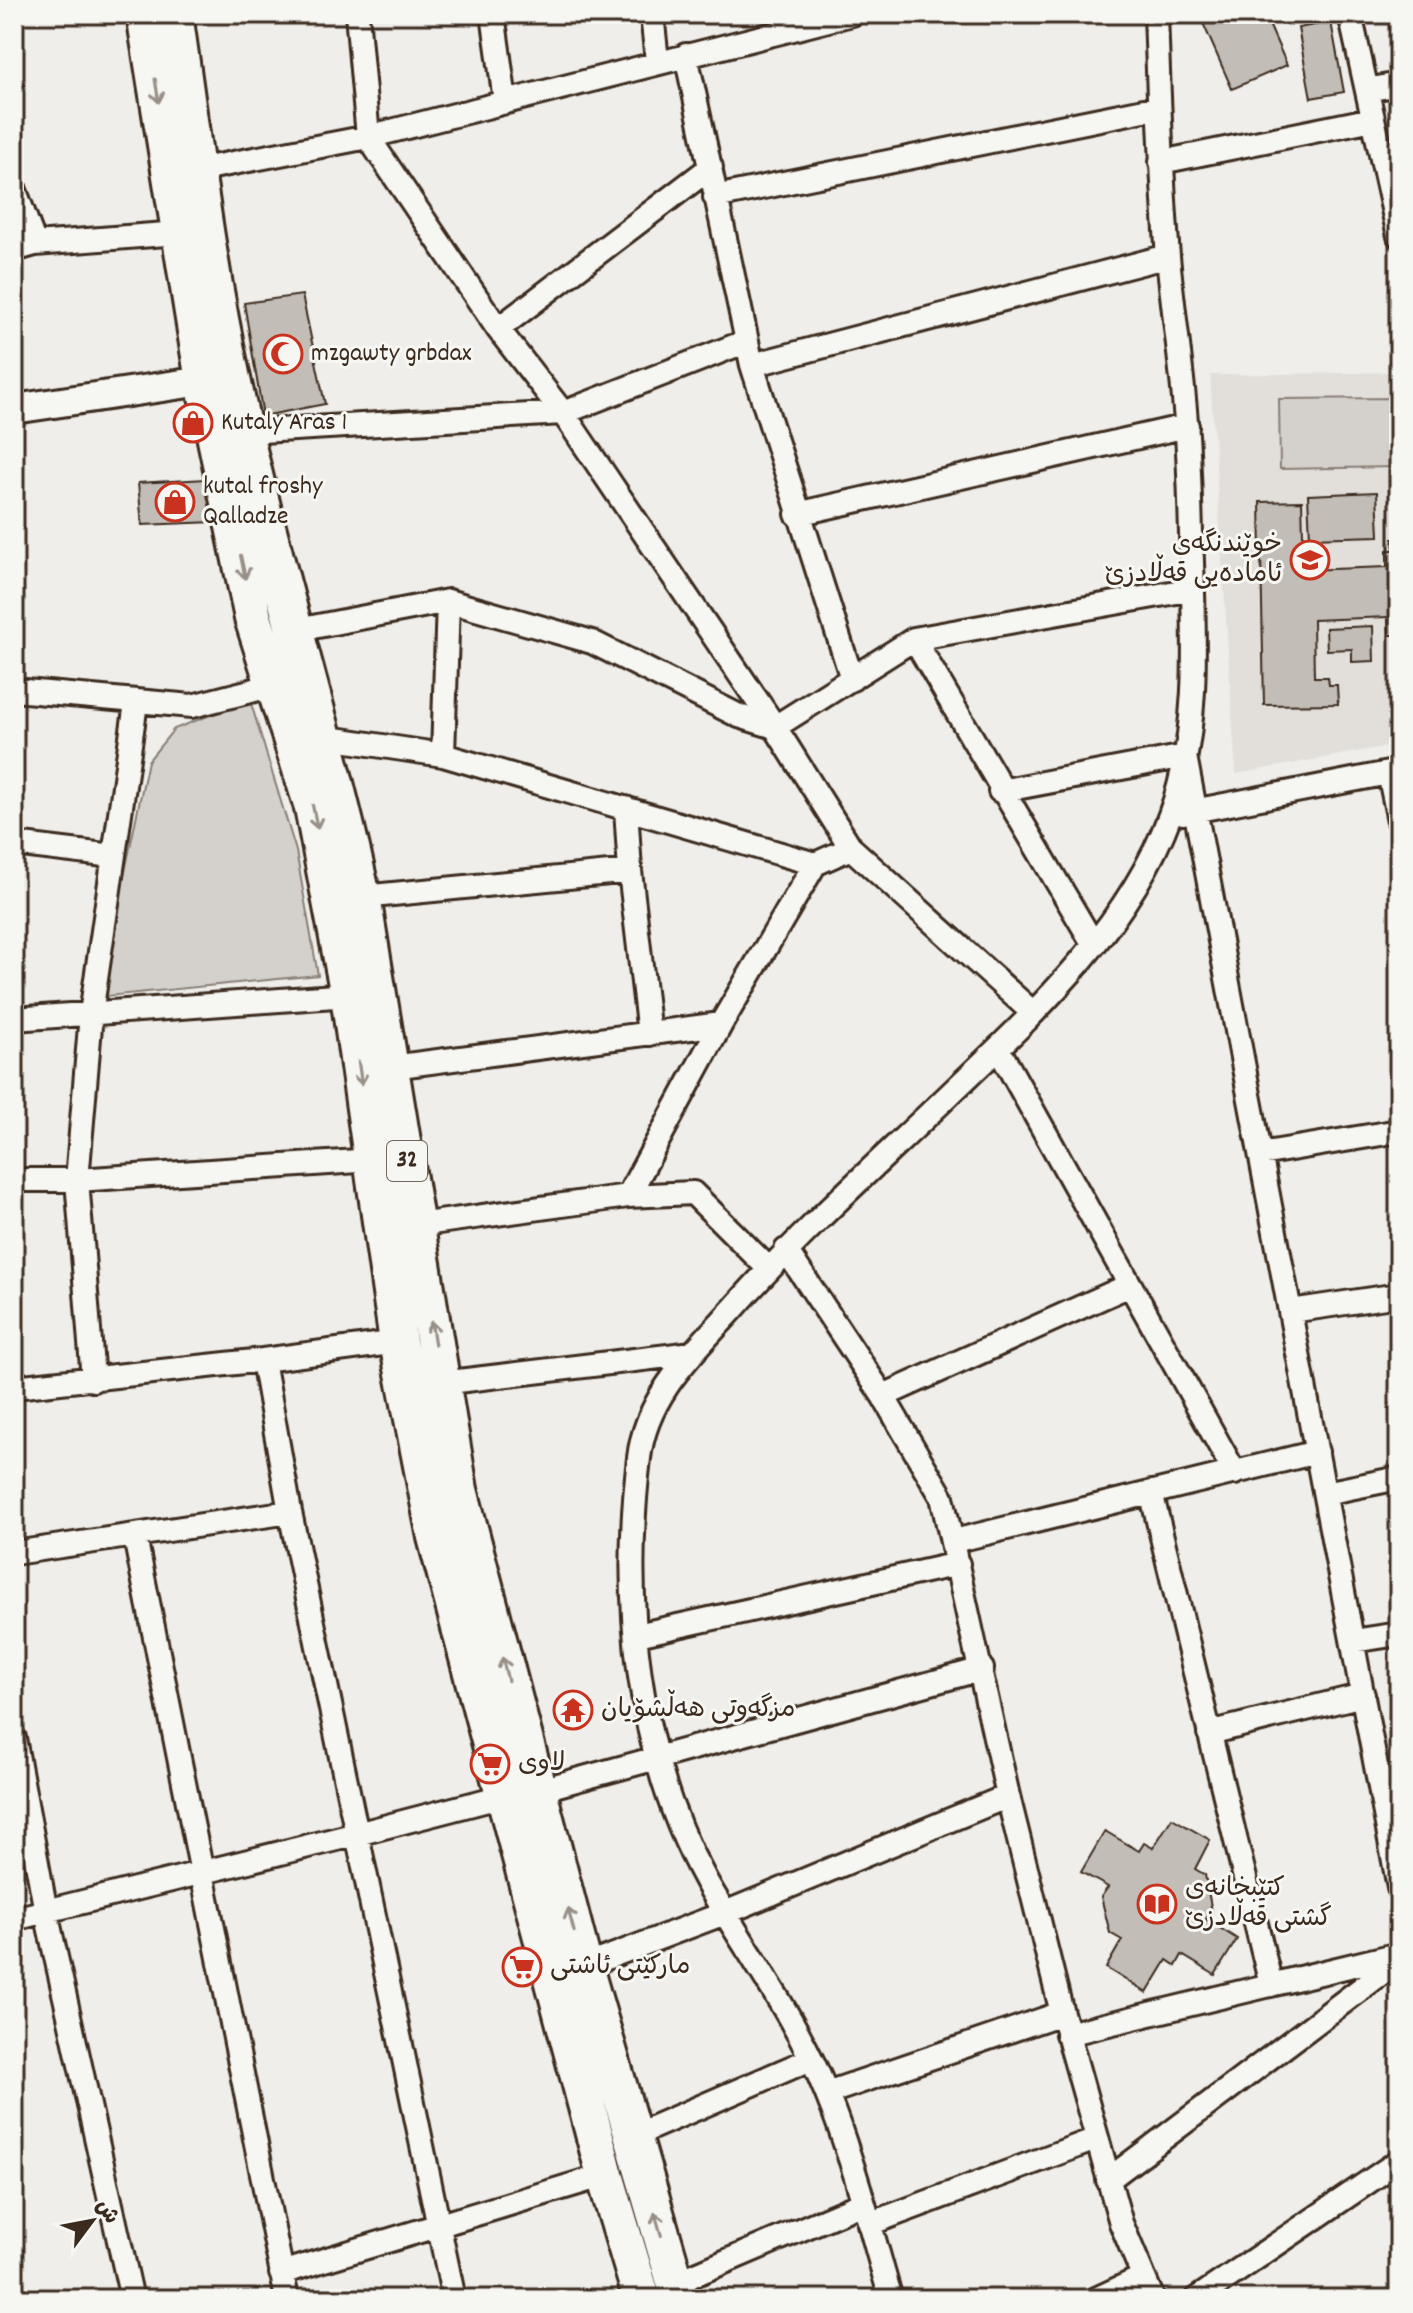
<svg xmlns="http://www.w3.org/2000/svg" width="1413" height="2313" viewBox="0 0 1413 2313" font-family="Dekko,'Playpen Sans Arabic',sans-serif">
	<style>
		.built { fill: #e2dfdb }
		.green { fill: #d4d1cc; stroke: #887e75; stroke-width: 2 }
		.building { fill: #c2bdb7; stroke: #3b2a1e; stroke-width: 2 }
		.lines { fill: none; stroke-linecap: round; stroke-linejoin: round }
		.minor-casing { stroke: #3b2a1e; stroke-width: 28 }
		.tertiary-casing { stroke: #3b2a1e; stroke-width: 34 }
		.primary-casing { stroke: #3b2a1e; stroke-width: 42 }
		.minor { stroke: #f6f6f2; stroke-width: 22 }
		.tertiary { stroke: #f6f6f2; stroke-width: 28 }
		.primary { stroke: #f6f6f2; stroke-width: 36 }
		.oneway { stroke: #989088 }
		.labels { text-anchor: middle; dominant-baseline: central; stroke-width: 6; stroke-linejoin: round; paint-order: stroke }
		.shield { fill: #f6f6f2; stroke: #73675e; stroke-width: 2 }
		.shield-label { font-size: 24px; font-weight: bold; fill: #3b2a1e }
		.poi-label { font-size: 26px; fill: #3b2a1e; stroke: #f6f6f2; text-anchor: start }
	</style>
	<rect width="100%" height="100%" fill="#efeeea"/>
	<filter id="ink" filterUnits="userSpaceOnUse"><feTurbulence type="fractalNoise" baseFrequency=".0125" numOctaves="2"/><feDisplacementMap in="SourceGraphic" scale="16" xChannelSelector="R" yChannelSelector="G"/><feConvolveMatrix kernelMatrix="1 2 1 2 8 2 1 2 1" color-interpolation-filters="sRGB"/></filter>
	<g filter="url(#ink)">
		<path class="built" d="M1399,372V744L1236,774L1210,375Z"/>
		<path class="green" d="M1395,398L1397,467L1280,469L1279,399Z
			M250,700L296,851L318,975L107,996L111,939L148,761L174,729Z"/>
		<path class="building" d="M1199,14H1286L1268,22L1287,65L1232,89Z
			M1331,22L1344,92L1311,98L1298,28Z
			M302,295L325,404L263,416L244,303Z
			M205,479L214,522L142,525L138,483Z
			M1377,492L1379,536L1310,538L1308,495Z
			M1302,501L1304,570L1387,567V550H1394L1393,539H1399V649L1397,635H1389L1388,617L1313,620L1314,677H1328L1329,685H1337L1338,704L1264,705L1260,502Z
			M1373,626L1374,661L1352,662V649L1327,650L1326,628Z
			M1172,1818L1210,1840L1195,1869L1205,1875L1212,1912L1206,1919L1237,1939L1215,1975L1182,1955L1176,1966L1167,1960L1147,1993L1106,1968L1122,1940L1110,1933L1101,1897L1108,1887L1081,1872L1105,1831L1139,1851L1144,1843L1153,1848Z"/>
		<g class="lines">
			<defs>
				<path id="minor" d="M357,14L368,137L498,329L563,413L775,727L851,848L1032,1012
					M493,14L505,101
					M652,14L657,61
					M1350,14L1399,236
					M686,55L752,365L852,679
					M1367,90L1399,84
					M1161,162L1373,119
					M197,170L368,137L852,14
					M14,188L35,244
					M715,197L1159,107
					M14,250L35,244L179,233
					M498,329L711,167
					M752,365L1168,256
					M244,432L563,413L747,341
					M797,514L1187,426
					M292,631L448,601L592,642L739,716L775,727L914,639L1193,589
					M914,639L1094,945
					M14,690L192,706L274,685
					M322,737L443,755L815,864L851,848
					M443,755L448,601
					M1389,773L1399,821
					M1000,791L1185,756L1399,1888
					M626,808L630,871L649,1034
					M1183,813L1399,771
					M14,844L113,856
					M362,897L630,871
					M14,1019L349,995
					M998,1048L1235,1473
					M392,1067L721,1024
					M1261,1154L1399,1131
					M14,1180H77L373,1160
					M628,1196L721,1024L815,864
					M417,1225L628,1196L693,1193L768,1268
					M786,1250L883,1396L942,1497L1008,1796L1062,2013L1121,2223L1153,2299
					M1291,1311L1399,1295
					M398,1342L263,1360L290,1512L357,1834L503,1796
					M93,1380L77,1180L91,1014L136,703
					M441,1383L693,1353
					M14,1387L263,1360
					M883,1396L1130,1285
					M1151,1492L1271,1985
					M1325,1493L1399,1478
					M135,1537L287,2299
					M954,1541L1317,1452
					M14,1553L290,1512
					M637,1635L958,1564
					M1353,1641L1399,1634
					M1209,1733L1363,1695
					M14,1738L46,1912L132,2299
					M536,1791L982,1669
					M14,1919L357,1834L454,2299
					M572,1971L725,1913L1008,1796
					M1067,2034L1399,1954
					M827,2093L1062,2013
					M633,2136L811,2059
					M1108,2180L1399,1960
					M869,2224L1096,2139
					M281,2273L605,2175
					M675,2283L863,2203
					M891,2299C871,2230 853,2158 826,2092C796,2017 745,1950 706,1881C636,1755 622,1600 639,1458C646,1396 692,1354 732,1310C800,1233 876,1165 950,1094C1034,1014 1129,927 1170,815C1199,736 1195,646 1192,562C1190,515 1190,468 1186,422C1182,367 1173,312 1168,256C1161,176 1159,95 1156,14
					M1096,2299L1141,2278
					M1196,2299L1399,2161"/>
				<path id="tertiary" d="M14,409L223,378"/>
				<path id="primary" d="M145,14L204,381L253,618L313,807L349,995L398,1342L436,1537L605,2175L642,2299
					M174,14C192,136 206,259 232,379C269,554 324,723 362,897L459,1490L584,1967L680,2299"/>
			</defs>
			<use href="#minor" class="minor-casing"/>
			<use href="#tertiary" class="tertiary-casing"/>
			<use href="#primary" class="primary-casing"/>
			<use href="#minor" class="minor"/>
			<use href="#tertiary" class="tertiary"/>
			<use href="#primary" class="primary"/>
		</g>
		<defs><path id="oneway-shaft" d="M-6 0H5M1.5-3L5.5 0L1.5 3" fill="none" stroke-width="1.6" stroke-linecap="round" stroke-linejoin="round" transform="scale(2)"/></defs>
		<g class="oneway">
			<use href="#oneway-shaft" transform="translate(157 91) rotate(81)"/>
			<use href="#oneway-shaft" transform="translate(243 567) rotate(78)"/>
			<use href="#oneway-shaft" transform="translate(315 817) rotate(78)"/>
			<use href="#oneway-shaft" transform="translate(360 1073) rotate(82)"/>
			<use href="#oneway-shaft" transform="translate(433 1333) rotate(-99)"/>
			<use href="#oneway-shaft" transform="translate(505 1669) rotate(-104)"/>
			<use href="#oneway-shaft" transform="translate(571 1920) rotate(-105)"/>
			<use href="#oneway-shaft" transform="translate(658 2224) rotate(-106)"/>
		</g>
	</g>
	<defs>
		<symbol id="mosque-ring" viewBox="-11 -11 22 22"><circle r="9.5" fill="#f6f6f2" stroke="#c8321e" stroke-width="1.5"/><path d="M3.5-4.9A6 6 0 1 0 3.5 4.9A5 5 0 1 1 3.5-4.9Z" fill="#c8321e"/></symbol>
		<symbol id="shop-ring" viewBox="-11 -11 22 22"><circle r="9.5" fill="#f6f6f2" stroke="#c8321e" stroke-width="1.5"/><path d="M-5-2.5h2.3a2.7 3.5 0 0 1 5.4 0H5L5.5 6h-11ZM-1.5-2.5h3a1.5 2.3 0 0 0-3 0Z" fill="#c8321e"/></symbol>
		<symbol id="school-ring" viewBox="-11 -11 22 22"><circle r="9.5" fill="#f6f6f2" stroke="#c8321e" stroke-width="1.5"/><path d="M0-5L7-2L0 1L-7-2ZM-4 1L0 2.5L4 1V4Q0 6-4 4Z" fill="#c8321e"/></symbol>
		<symbol id="temple-ring" viewBox="-11 -11 22 22"><circle r="9.5" fill="#f6f6f2" stroke="#c8321e" stroke-width="1.5"/><path d="M0-6L5-2H3V0L6.5 2.5H4V6H1.5V3h-3V6H-4V2.5H-6.5L-3 0V-2H-5Z" fill="#c8321e"/></symbol>
		<symbol id="supermarket-ring" viewBox="-11 -11 22 22"><circle r="9.5" fill="#f6f6f2" stroke="#c8321e" stroke-width="1.5"/><path d="M-6-5.5h2.5l.6 2H6L4.5 2H-2.5L-4.4-4H-6ZM-1.5 3.2a1.3 1.3 0 1 0 .1 0ZM3 3.2a1.3 1.3 0 1 0 .1 0Z" fill="#c8321e"/></symbol>
		<symbol id="library-ring" viewBox="-11 -11 22 22"><circle r="9.5" fill="#f6f6f2" stroke="#c8321e" stroke-width="1.5"/><path d="M-6-4Q-3-5.5-.7-3.5V5Q-3 3-6 4ZM6-4Q3-5.5 .7-3.5V5Q3 3 6 4Z" fill="#c8321e"/></symbol>
	</defs>
	<g fill-rule="evenodd">
		<use href="#mosque-ring" x="261" y="332" width="44" height="44"/>
		<use href="#shop-ring" x="171" y="401" width="44" height="44"/>
		<use href="#shop-ring" x="153" y="480" width="44" height="44"/>
		<use href="#school-ring" x="1288" y="538" width="44" height="44"/>
		<use href="#temple-ring" x="551" y="1688" width="44" height="44"/>
		<use href="#supermarket-ring" x="468" y="1742" width="44" height="44"/>
		<use href="#library-ring" x="1135" y="1882" width="44" height="44"/>
		<use href="#supermarket-ring" x="500" y="1945" width="44" height="44"/>
	</g>
	<g class="labels">
		<rect class="shield" x="387" y="1141" width="40" height="40" rx="6"/>
		<g class="shield-label">
			<text x="407" y="1161">32</text>
		</g>
		<g class="poi-label">
			<text x="311" y="354">mzgawty grbdax</text>
			<text x="221" y="423">Kutaly Aras 1</text>
			<text x="203" y="487">kutal froshy<tspan x="203" dy="30">Qalladze</tspan></text>
			<text x="1282" y="545" text-anchor="end">خوێندنگەی<tspan x="1282" dy="30">ئامادەیی قەڵادزێ</tspan></text>
			<text x="601" y="1710">مزگەوتی ھەڵشۆیان</text>
			<text x="518" y="1764">لاوی</text>
			<text x="1185" y="1889">کتێبخانەی<tspan x="1185" dy="30">گشتی قەڵادزێ</tspan></text>
			<text x="550" y="1967">مارکێتی ئاشتی</text>
		</g>
	</g>
	<rect width="1413" height="2313" fill="none" stroke="#f6f6f2" stroke-width="48"/>
	<rect x="24" y="24" width="1365" height="2265" fill="none" stroke="#3b2a1e" stroke-width="3" filter="url(#ink)"/>
	<g transform="translate(92 2221) rotate(58)" stroke="#f6f6f2" stroke-width="6" paint-order="stroke">
	<path d="M0-6L14 30L0 20L-14 30Z" fill="#3b2a1e"/>
	<text y="-12" font-size="22" font-weight="bold" text-anchor="middle" fill="#3b2a1e">ش</text>
	</g>
</svg>
